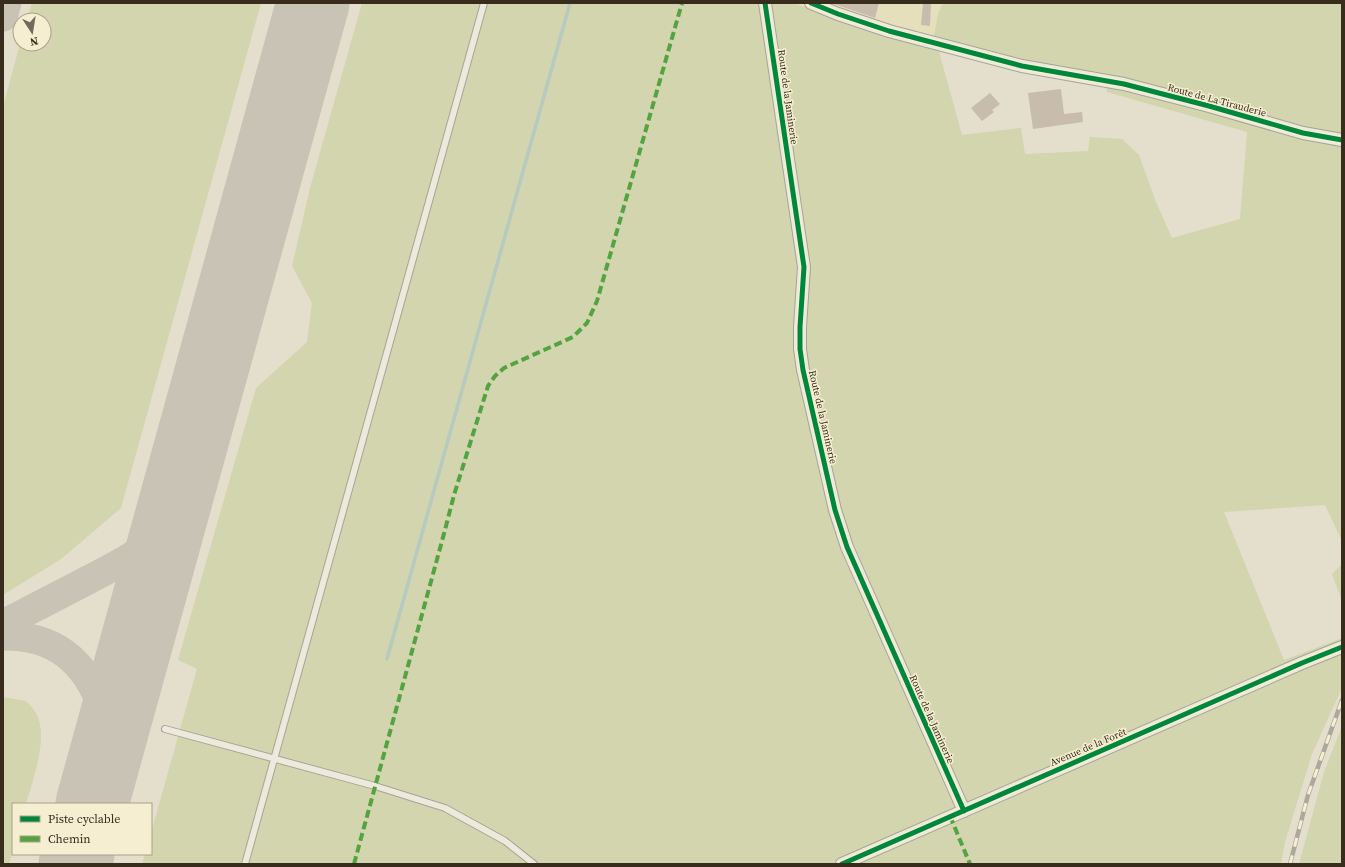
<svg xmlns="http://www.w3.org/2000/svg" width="1345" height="867" viewBox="0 0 1345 867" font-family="'Source Serif 4',serif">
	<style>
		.farmland { fill: #e5dfbc }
		.green { fill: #d2d5ae }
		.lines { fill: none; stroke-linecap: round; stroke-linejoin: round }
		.stream { stroke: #b7cabf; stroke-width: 3.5 }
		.taxiway { stroke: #c8c3b5; stroke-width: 29 }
		.runway { stroke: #c8c3b5; stroke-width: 73 }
		.building { fill: #c8bcad }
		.lane-casing { stroke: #a9a395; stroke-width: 8 }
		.street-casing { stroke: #a9a395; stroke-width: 14 }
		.lane { stroke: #ece9dd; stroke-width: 6 }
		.street { stroke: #ece9dd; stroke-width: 12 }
		.rail-casing { stroke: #aba89e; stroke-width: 4.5 }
		.rail { stroke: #f6eed1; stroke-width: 3; stroke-dasharray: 9; stroke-linecap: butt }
		.quiet { stroke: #53a441; stroke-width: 4; stroke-dasharray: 8 4; stroke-linecap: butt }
		.cycleway-casing { stroke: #f6eed1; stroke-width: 8 }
		.cycleway { stroke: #00873e; stroke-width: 5 }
		.labels { text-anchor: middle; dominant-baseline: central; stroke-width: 3; stroke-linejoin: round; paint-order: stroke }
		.street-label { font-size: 10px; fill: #382c1d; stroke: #f6eed1 }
	</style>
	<rect width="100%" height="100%" fill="#e4decc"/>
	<path class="farmland" d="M793,3H943L938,14L934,36L938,48L892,38Z"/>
	<path class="green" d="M32,3H261L121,508L61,559L3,595V107L20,44H44V20H27Z
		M362,3H793L892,38L938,48L962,135L1021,128L1025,154L1088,151L1090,137L1122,139L1139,155L1156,202L1172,238L1240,219L1247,132L1107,92L1105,75L1011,57L934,36L938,14L943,3H1342V541L1325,505L1224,512L1284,660L1342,638V688L1312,754L1285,842L1281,864H142L145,854H151V833L197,669L178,660L256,388L307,342L312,303L292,266L310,188Z
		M1342,564V601L1332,574Z
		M3,697L26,701C29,704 33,708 36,713C49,737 33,779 26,804H13V850L9,864H3Z
		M1342,726V864H1299L1324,772Z"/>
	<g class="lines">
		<path class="stream" d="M387,659L570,3"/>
		<path class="taxiway" d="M3,17L7,3
			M3,624C32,609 61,594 90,579C110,568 137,556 152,540C165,526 171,508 178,492
			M3,636C14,636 26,637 37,640C80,652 106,696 105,739C105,749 102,760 101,770"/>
		<path class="runway" d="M92,804L313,3
			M75,864L78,854"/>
	</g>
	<path class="building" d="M831,3H879L875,18Z
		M923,3L931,4L930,26L921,25Z
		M1061,89L1064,114L1082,112L1083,122L1033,129L1028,93Z
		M990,93L1000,104L992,110L994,112L982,121L971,108Z"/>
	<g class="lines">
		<defs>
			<path id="lane" d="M165,729L375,786L445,808L505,841L534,864
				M245,864L484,3"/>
			<path id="street" d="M765,3L804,267L800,327V349L803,370L835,510L847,547L964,811
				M811,3L838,14L889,31L1022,66L1124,84L1209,106L1303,133L1342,140
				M842,864L1302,663L1342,647"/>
		</defs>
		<use href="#lane" class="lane-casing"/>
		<use href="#street" class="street-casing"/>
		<use href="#lane" class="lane"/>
		<use href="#street" class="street"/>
		<defs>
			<path id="rail" d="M1290,864L1308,795L1342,700"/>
		</defs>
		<use href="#rail" class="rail-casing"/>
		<use href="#rail" class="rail"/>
		<path class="quiet" d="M950,816L970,864
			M354,864L445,530L454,495L488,386L495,376L504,368L573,337L587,323L597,301L682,3"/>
		<defs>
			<path id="cycleway" d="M765,3L804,267L800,327V349L803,370L835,510L847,547L964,811
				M811,3L838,14L889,31L1022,66L1124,84L1209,106L1303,133L1342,140
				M842,864L1302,663L1342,647"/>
		</defs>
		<use href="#cycleway" class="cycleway-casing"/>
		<use href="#cycleway" class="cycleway"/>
	</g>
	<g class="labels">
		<g class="street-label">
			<text transform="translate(788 97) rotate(82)">Route de la Jaminerie</text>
			<text transform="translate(1217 100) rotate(15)">Route de La Tirauderie</text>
			<text transform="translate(823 417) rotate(77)">Route de la Jaminerie</text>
			<text transform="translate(932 719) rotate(66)">Route de la Jaminerie</text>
			<text transform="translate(1088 747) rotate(-23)">Avenue de la Forêt</text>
		</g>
	</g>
	<rect width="1345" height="867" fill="none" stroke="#382c1d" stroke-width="8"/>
	<rect x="12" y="803" width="140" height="52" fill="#f6eed1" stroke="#aaa089"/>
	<rect x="20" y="816" width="20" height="6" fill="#00873e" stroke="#aaa089"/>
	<text x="48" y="823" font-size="12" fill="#382c1d">Piste cyclable</text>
	<rect x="20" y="836" width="20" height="6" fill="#53a441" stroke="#aaa089"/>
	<text x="48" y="843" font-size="12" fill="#382c1d">Chemin</text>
	<g transform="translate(32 32) rotate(168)"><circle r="19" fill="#f6eed1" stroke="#aaa089"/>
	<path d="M0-3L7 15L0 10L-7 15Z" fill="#746a5a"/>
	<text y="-6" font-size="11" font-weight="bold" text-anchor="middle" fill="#382c1d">N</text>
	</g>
</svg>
